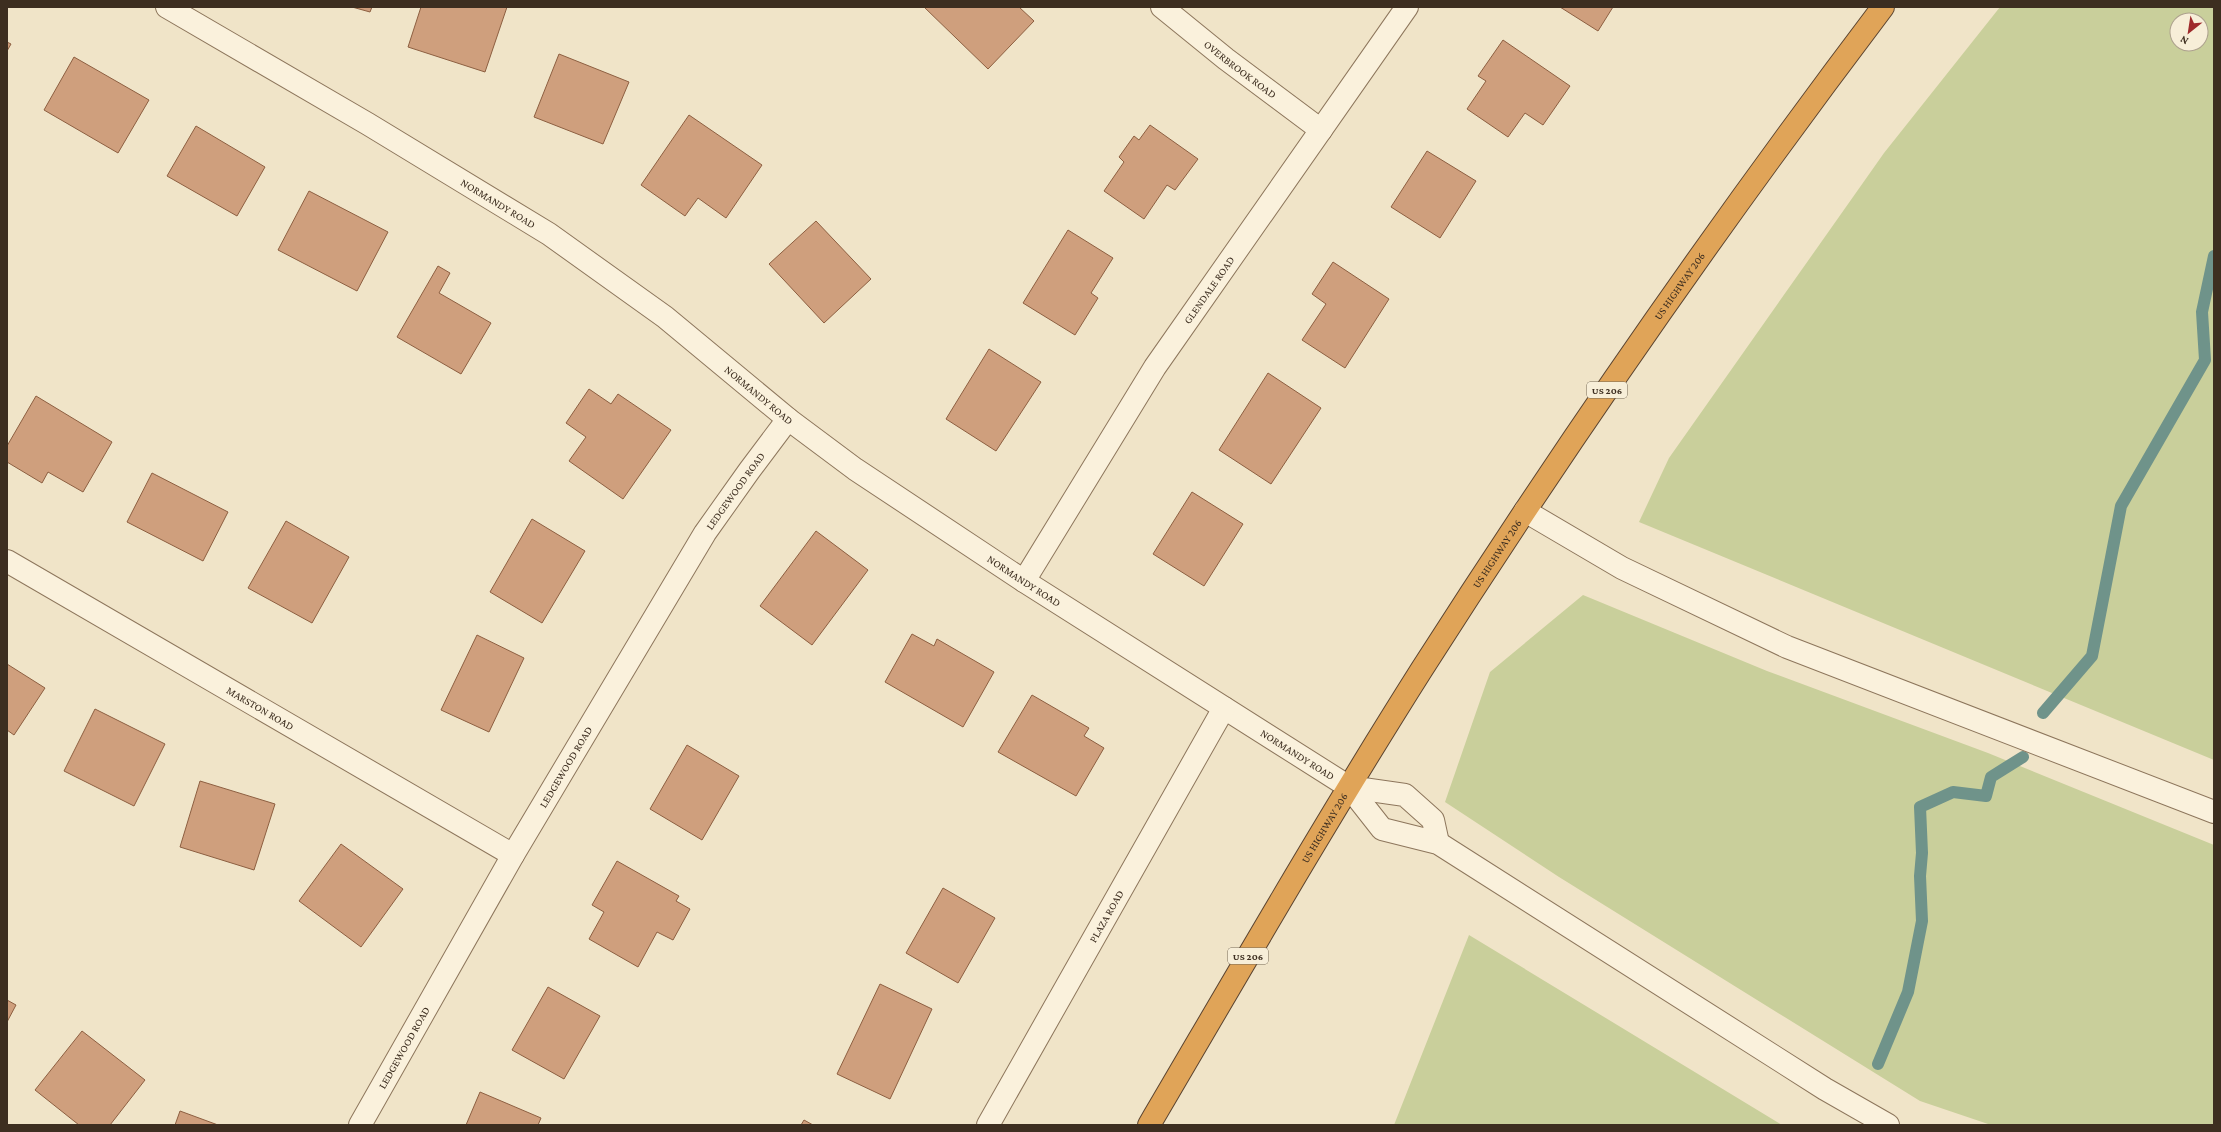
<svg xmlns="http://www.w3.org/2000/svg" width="2221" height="1132" viewBox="0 0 2221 1132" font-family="'Crimson Pro',serif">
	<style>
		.green { fill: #c9cf9b; fill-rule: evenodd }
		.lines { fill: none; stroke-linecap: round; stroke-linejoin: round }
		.stream { stroke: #6f938a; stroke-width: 12 }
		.building { fill: #cf9f7d; stroke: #8d5f41 }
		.minor-casing { stroke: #8d765c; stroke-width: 24 }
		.highway-casing { stroke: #5b4430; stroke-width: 24 }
		.minor { stroke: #faf1dc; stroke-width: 22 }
		.highway { stroke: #e0a458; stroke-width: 22 }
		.labels { text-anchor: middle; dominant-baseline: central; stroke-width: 4; stroke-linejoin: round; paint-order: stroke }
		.shield { fill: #f7eed8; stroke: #756857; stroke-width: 1 }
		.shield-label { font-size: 10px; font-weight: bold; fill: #3d2e20 }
		.street-label { font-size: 11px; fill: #3d2e20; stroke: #f7eed8 }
	</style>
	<rect width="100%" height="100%" fill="#f0e4c8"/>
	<path class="green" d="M2000,7H2214V760L1639,522L1669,458L1884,153ZM2177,20H2201V44H2177Z
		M1583,595L1767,671L1988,753L2214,845V1125H1991L1920,1101L1559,877L1445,802L1490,672Z
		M1469,935L1782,1125H1394Z"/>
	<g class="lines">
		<path class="stream" d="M2043,713L2092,656L2121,506L2205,360L2202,312L2214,256
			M1878,1064L1908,992L1922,921L1920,876L1922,853L1920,807L1953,792L1986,796L1991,777L2023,757"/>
	</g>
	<path class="building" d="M352,7H372L370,12Z
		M421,7H507L485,72L408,47Z
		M924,7H1019L1034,21L988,69Z
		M1560,7H1613L1598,31Z
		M1503,40L1570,86L1543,125L1525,113L1508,137L1467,109L1486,81L1478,76Z
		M7,42L11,44L7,51Z
		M559,54L629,82L603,144L534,117Z
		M74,57L149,100L118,153L44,110Z
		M689,115L762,165L726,218L698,198L685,216L641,185Z
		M1150,125L1198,159L1175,190L1167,185L1144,219L1104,191L1124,162L1119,157L1134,136L1139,140Z
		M196,126L265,167L237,216L167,176Z
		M1427,151L1476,181L1440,238L1391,207Z
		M309,191L388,232L357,291L278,250Z
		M816,221L871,279L824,323L769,264Z
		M1068,230L1113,258L1091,293L1098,298L1075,335L1023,303Z
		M1333,262L1389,299L1345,368L1302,340L1326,304L1312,294Z
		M438,266L450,273L439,293L491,323L461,374L397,337Z
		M989,349L1041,382L996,451L946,419Z
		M1268,373L1321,408L1271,484L1219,450Z
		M589,389L611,404L618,394L671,430L623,499L569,461L586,437L566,423Z
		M36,396L112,442L83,492L48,472L42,483L7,462V446Z
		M152,473L228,512L203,561L127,522Z
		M1192,492L1243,524L1204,586L1153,554Z
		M532,519L585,551L542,623L490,592Z
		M286,521L349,557L312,623L248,588Z
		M816,531L868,570L812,645L760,606Z
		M912,634L934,646L937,639L994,672L963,727L885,682Z
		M477,635L524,658L489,732L441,710Z
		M7,664L45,688L14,735L7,730Z
		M1032,695L1089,728L1084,736L1104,748L1076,796L998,752Z
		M95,709L165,744L134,806L64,771Z
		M687,745L739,776L702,840L650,809Z
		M200,781L275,804L254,870L180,847Z
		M341,844L403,889L361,947L299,901Z
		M617,861L679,896L676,901L690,909L673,940L657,932L638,967L589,939L604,912L592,905Z
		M943,888L995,918L958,983L906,953Z
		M880,984L932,1009L890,1099L837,1074Z
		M548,987L600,1016L564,1079L512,1050Z
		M7,1000L16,1005L7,1022Z
		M82,1031L145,1080L110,1125H79L35,1090Z
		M480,1092L541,1118L538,1125H466Z
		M180,1111L218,1125H175Z
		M804,1120L813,1125H801Z"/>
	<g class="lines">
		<defs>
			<g id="minor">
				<path id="s1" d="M167,7L368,124L549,234L665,317L788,419L855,469L1024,581L1349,787L1382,829L1438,843L1825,1089L1888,1125"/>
				<path id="s2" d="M1162,7L1226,59L1321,130"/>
				<path d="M1525,511L1622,568L1787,647L2214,812"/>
				<path id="s3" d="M7,561L513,855"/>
				<path id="s4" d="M1024,581L1155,367L1407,7"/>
				<path d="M1349,787L1405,795L1433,820L1438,843"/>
				<path id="s5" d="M360,1125L513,855L705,533L749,471L788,419"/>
				<path id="s6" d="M988,1125L1224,708"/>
			</g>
			<g id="highway">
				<path id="s7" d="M1149,1125C1239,972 1327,819 1422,669C1567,442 1721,221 1883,7"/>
			</g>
		</defs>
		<use href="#minor" class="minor-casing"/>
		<use href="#highway" class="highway-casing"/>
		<use href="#minor" class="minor"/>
		<use href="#highway" class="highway"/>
	</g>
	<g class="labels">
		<g class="shield">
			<rect x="1587" y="382" width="40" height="16" rx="3"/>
			<rect x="1228" y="948" width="40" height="16" rx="3"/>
		</g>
		<g class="shield-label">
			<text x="1607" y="390">US 206</text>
			<text x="1248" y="956">US 206</text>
		</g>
		<g class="street-label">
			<text stroke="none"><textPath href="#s2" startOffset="100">OVERBROOK ROAD</textPath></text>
			<text stroke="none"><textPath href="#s1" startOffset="385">NORMANDY ROAD</textPath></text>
			<text stroke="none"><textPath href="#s7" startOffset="993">US HIGHWAY 206</textPath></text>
			<text stroke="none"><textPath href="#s4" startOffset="345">GLENDALE ROAD</textPath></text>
			<text stroke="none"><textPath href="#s1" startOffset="709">NORMANDY ROAD</textPath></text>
			<text stroke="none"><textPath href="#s5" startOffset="737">LEDGEWOOD ROAD</textPath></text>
			<text stroke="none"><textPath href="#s7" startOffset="669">US HIGHWAY 206</textPath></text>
			<text stroke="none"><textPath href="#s1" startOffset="1033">NORMANDY ROAD</textPath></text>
			<text stroke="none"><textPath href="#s3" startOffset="293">MARSTON ROAD</textPath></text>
			<text stroke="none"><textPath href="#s1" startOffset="1357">NORMANDY ROAD</textPath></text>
			<text stroke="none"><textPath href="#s5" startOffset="413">LEDGEWOOD ROAD</textPath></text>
			<text stroke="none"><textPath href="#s7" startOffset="345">US HIGHWAY 206</textPath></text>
			<text stroke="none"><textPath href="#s6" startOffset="240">PLAZA ROAD</textPath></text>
			<text stroke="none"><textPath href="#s5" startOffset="89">LEDGEWOOD ROAD</textPath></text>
		</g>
	</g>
	<rect width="2221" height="1132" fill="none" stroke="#3d2e20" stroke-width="16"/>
	<g transform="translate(2189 32) rotate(210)"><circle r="19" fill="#f7eed8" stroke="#ada18e"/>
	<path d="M0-3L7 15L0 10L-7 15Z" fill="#9e2a2b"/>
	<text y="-6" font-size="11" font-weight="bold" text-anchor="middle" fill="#3d2e20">N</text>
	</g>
</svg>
